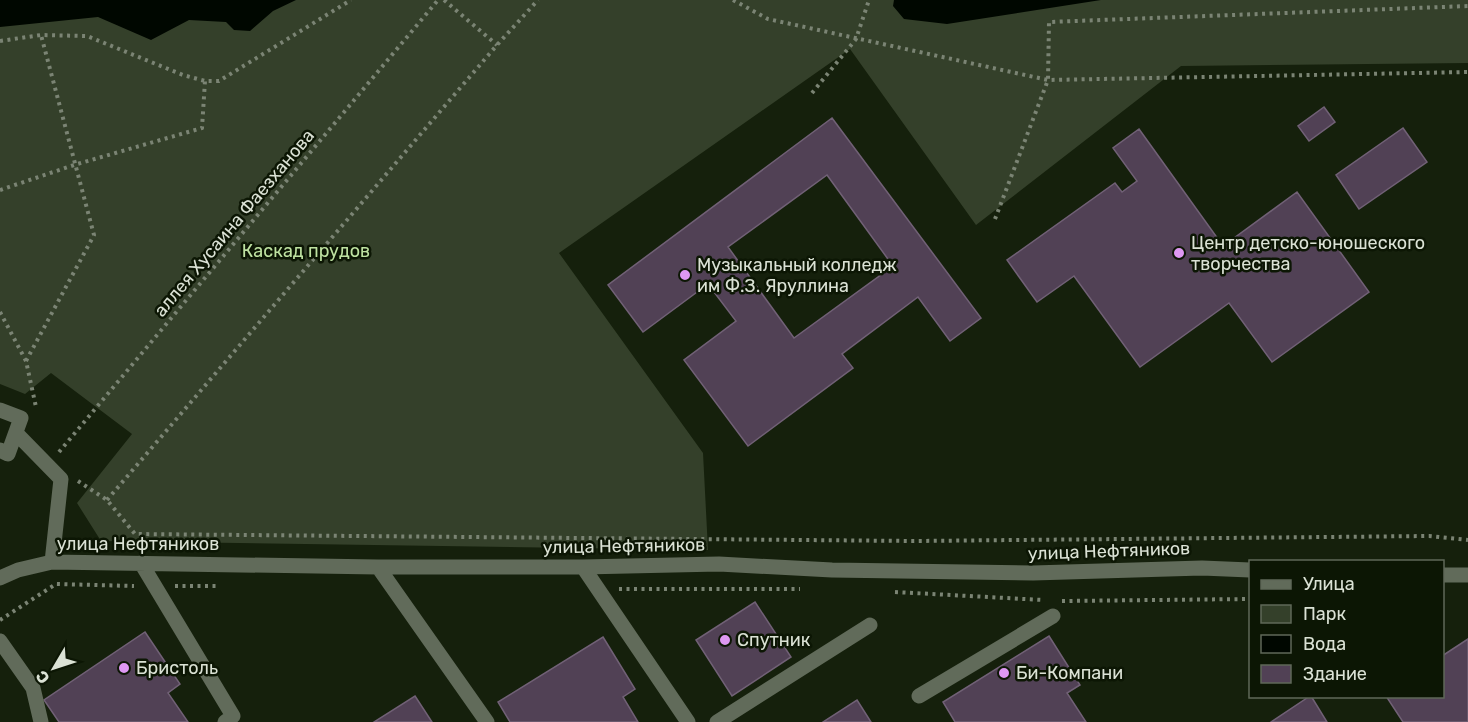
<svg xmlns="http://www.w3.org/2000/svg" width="1468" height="722" viewBox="0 0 1468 722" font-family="Rubik,sans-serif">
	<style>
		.green { fill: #34402a }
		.water { fill: #000700 }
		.building { fill: #514155; stroke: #716176; stroke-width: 1.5; fill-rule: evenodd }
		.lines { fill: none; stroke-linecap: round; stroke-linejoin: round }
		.path { stroke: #7b8474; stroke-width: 4; stroke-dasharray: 3 4.5; stroke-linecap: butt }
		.minor { stroke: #616b5a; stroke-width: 15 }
		.poi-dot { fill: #de98f2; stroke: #0c1604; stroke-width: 2 }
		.labels { text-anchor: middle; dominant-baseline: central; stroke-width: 5; stroke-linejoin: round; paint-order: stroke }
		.street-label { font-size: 18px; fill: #dbe2d5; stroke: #0c1604 }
		.poi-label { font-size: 18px; fill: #dbe2d5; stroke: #0c1604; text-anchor: start }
		.park-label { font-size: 18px; fill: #bee2a1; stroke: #0c1604 }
	</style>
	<rect width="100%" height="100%" fill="#15200c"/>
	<path class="green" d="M0,0H1468V63L1181,66L976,225L850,49L559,253L703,453L708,550L101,541L77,503L132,434L51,373L25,394L0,384Z"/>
	<path class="water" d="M0,0H296L273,11L250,31L234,30L226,22L189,20L151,40L98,17L0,27Z
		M894,0H1101L947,24L904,19L893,6Z"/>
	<path class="building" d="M1324,107L1335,122L1309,141L1298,126Z
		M832,118L981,318L950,341L918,297L842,354L853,368L748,446L684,360L736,321L708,284L643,332L608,285ZM827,175L893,266L794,338L728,247Z
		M1403,128L1427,162L1359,209L1336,175Z
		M1139,129L1223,246L1297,192L1369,292L1272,362L1229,303L1140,367L1074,276L1037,302L1007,260L1115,183L1122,192L1137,181L1113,148Z
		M755,602L791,657L732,696L696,640Z
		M145,632L180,684L168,693L188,722H59L44,700Z
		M1049,636L1080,685L1067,693L1086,722H955L943,702Z
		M603,637L635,689L623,697L638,722H510L498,702Z
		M1468,639V722H1403L1386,696H1442V656Z
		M415,696L432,722H374Z
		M1311,696L1327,722H1271L1310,696Z
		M857,700L871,722H823Z"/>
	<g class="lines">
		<path class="path" d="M444,0L497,45
			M733,0L768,19L1048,80L1468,72
			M0,41L41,35L87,36L183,75L205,81H219L351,0
			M812,93L856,39L869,0
			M0,190L74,165L202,128L205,81
			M995,219L1048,80L1049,22L1468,6
			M0,312L26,361L36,407
			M26,361L94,235L41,35
			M59,452L438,0
			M78,481L107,500L135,534L914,541L1429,536L1468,540
			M107,500L497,45L538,0
			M175,586H218
			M619,589H800
			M895,592L1043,600
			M1062,601L1250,599
			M0,620L56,584L134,586"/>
		<path class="minor" d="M0,410L21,418L8,454L0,450
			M16,433L61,479L52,562
			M141,563L233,716L225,722
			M378,567L487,722
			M583,567L688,722
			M1442,575H1468
			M0,578L18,570L52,562L378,567H583L719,564L832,570L1033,573L1202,568L1250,570
			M0,641L33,688L41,722
			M919,696L1053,616
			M717,722L870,625"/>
	</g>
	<g class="poi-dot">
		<circle cx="1179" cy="253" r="6"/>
		<circle cx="685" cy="275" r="6"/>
		<circle cx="725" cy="640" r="6"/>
		<circle cx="124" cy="668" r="6"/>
		<circle cx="1004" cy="673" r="6"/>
	</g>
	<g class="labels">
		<g class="street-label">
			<text transform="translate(234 223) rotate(-50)">аллея Хусаина Фаезханова</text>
			<text x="138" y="544">улица Нефтяников</text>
			<text transform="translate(624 546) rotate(-1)">улица Нефтяников</text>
			<text transform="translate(1109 551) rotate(-2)">улица Нефтяников</text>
		</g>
		<g class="poi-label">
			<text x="1191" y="243">Центр детско-юношеского<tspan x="1191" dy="21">творчества</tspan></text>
			<text x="697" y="265">Музыкальный колледж<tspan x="697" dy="21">им Ф.З. Яруллина</tspan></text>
			<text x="737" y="640">Спутник</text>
			<text x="136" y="668">Бристоль</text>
			<text x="1016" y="673">Би-Компани</text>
		</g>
		<g class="park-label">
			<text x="306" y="251">Каскад прудов</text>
		</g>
	</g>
	<rect x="1249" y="560" width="195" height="138" fill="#0c1604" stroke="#5f6858" stroke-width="1.5"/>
	<rect x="1261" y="580" width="30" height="9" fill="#616b5a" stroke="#5f6858" stroke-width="1.5"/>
	<text x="1303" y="590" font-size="18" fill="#dbe2d5">Улица</text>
	<rect x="1261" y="605" width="30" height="18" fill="#34402a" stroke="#5f6858" stroke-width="1.5"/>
	<text x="1303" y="620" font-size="18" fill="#dbe2d5">Парк</text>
	<rect x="1261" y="635" width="30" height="18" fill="#000700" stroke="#5f6858" stroke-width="1.5"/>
	<text x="1303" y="650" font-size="18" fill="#dbe2d5">Вода</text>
	<rect x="1261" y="665" width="30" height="18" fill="#514155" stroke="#5f6858" stroke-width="1.5"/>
	<text x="1303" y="680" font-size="18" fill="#dbe2d5">Здание</text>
	<g transform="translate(54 668) rotate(231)" stroke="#0c1604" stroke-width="4.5" paint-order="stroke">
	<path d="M0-4.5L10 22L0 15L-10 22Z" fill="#dbe2d5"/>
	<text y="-9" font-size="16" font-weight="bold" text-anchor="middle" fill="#dbe2d5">С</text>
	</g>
</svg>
